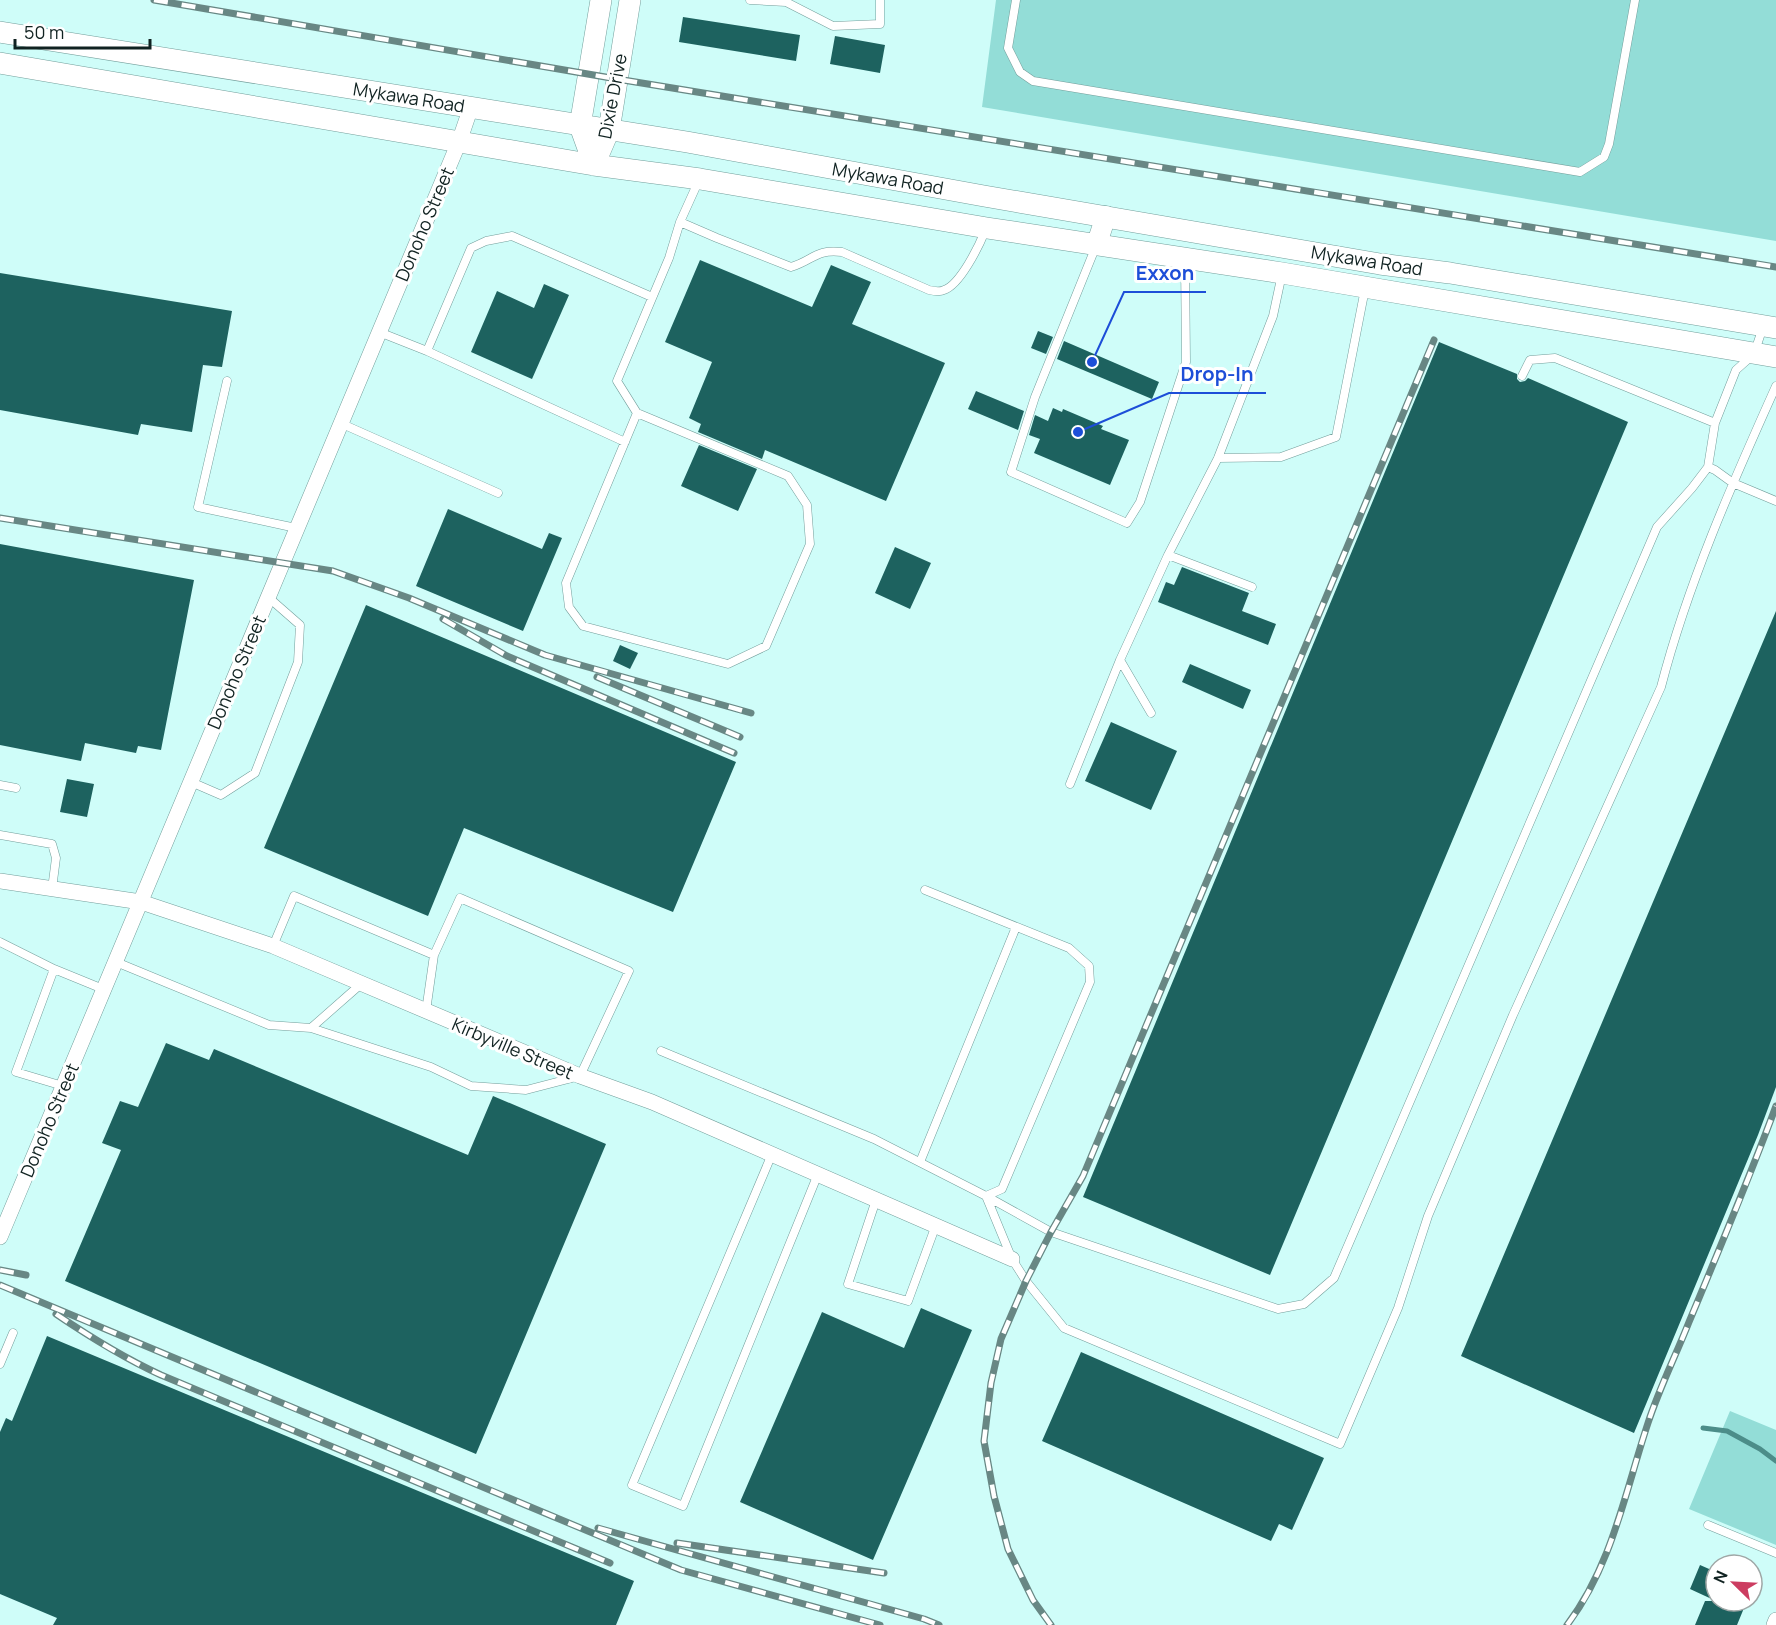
<svg xmlns="http://www.w3.org/2000/svg" width="1776" height="1625" viewBox="0 0 1776 1625" font-family="Manrope,sans-serif">
	<style>
		.green { fill: #93ddd7 }
		.lines { fill: none; stroke-linecap: round; stroke-linejoin: round }
		.stream { stroke: #4c8d89; stroke-width: 5 }
		.building { fill: #1d625f }
		.service-casing { stroke: #739e9b; stroke-width: 9 }
		.minor-casing { stroke: #739e9b; stroke-width: 16 }
		.tertiary-casing { stroke: #739e9b; stroke-width: 21 }
		.secondary-casing { stroke: #739e9b; stroke-width: 22 }
		.service { stroke: #fff; stroke-width: 8 }
		.minor { stroke: #fff; stroke-width: 15 }
		.tertiary { stroke: #fff; stroke-width: 20 }
		.secondary { stroke: #fff; stroke-width: 21 }
		.rail-casing { stroke: #688784; stroke-width: 7 }
		.rail { stroke: #fff; stroke-width: 4.5; stroke-dasharray: 14; stroke-linecap: butt }
		.labels { text-anchor: middle; dominant-baseline: central; stroke-width: 6; stroke-linejoin: round; paint-order: stroke }
		.street-label { font-size: 18px; fill: #102221; stroke: #fff }
		.leader { fill: none; stroke: #1d4ed8; stroke-width: 2 }
		.callout-dot { fill: #1d4ed8; stroke: #fff; stroke-width: 2 }
		.callout-label { font-size: 20px; text-anchor: middle; font-weight: bold; fill: #1d4ed8; stroke: #fff; stroke-width: 6; stroke-linejoin: round; paint-order: stroke }
	</style>
	<rect width="100%" height="100%" fill="#cffdf9"/>
	<path class="green" d="M996,0H1776V241L982,107Z
		M1730,1411L1776,1430V1545L1689,1509Z"/>
	<g class="lines">
		<path class="stream" d="M1703,1428L1727,1431L1760,1449L1776,1461"/>
	</g>
	<path class="building" d="M683,17L800,35L796,61L679,42Z
		M835,36L885,45L880,73L830,64Z
		M700,260L812,307L831,265L871,282L852,324L945,363L886,501L765,450L762,459L698,432L701,424L689,418L712,362L665,342Z
		M0,273L232,311L222,367L203,365L192,432L141,424L138,435L0,410Z
		M544,284L569,295L532,379L471,352L497,291L534,308Z
		M1038,331L1053,337L1046,354L1031,348Z
		M1064,341L1159,382L1152,399L1057,359Z
		M1439,342L1517,374V379L1520,382L1525,381L1528,378L1628,422L1270,1275L1083,1197Z
		M976,391L1024,411L1018,430L968,409Z
		M1053,408L1062,412L1063,409L1103,426L1101,429L1129,440L1110,485L1034,453L1040,439L1029,435L1035,415L1048,421Z
		M699,445L757,469L738,511L681,486Z
		M448,509L542,549L549,533L562,538L523,631L416,586Z
		M0,544L194,580L161,750L138,746L136,753L85,743L81,761L0,745Z
		M895,547L931,563L910,609L875,593Z
		M1182,567L1249,593L1242,611L1276,624L1268,645L1158,602L1166,582L1174,585Z
		M366,605L736,762L673,912L464,828L428,916L264,848Z
		M1776,611V1087L1758,1135L1634,1433L1461,1356Z
		M620,645L638,653L630,669L613,661Z
		M1190,664L1251,690L1243,709L1182,682Z
		M1111,722L1177,751L1151,810L1085,781Z
		M67,779L94,784L87,817L60,812Z
		M166,1043L209,1060L214,1049L468,1155L493,1096L606,1144L476,1454L65,1281L121,1150L102,1143L120,1101L138,1107Z
		M921,1308L972,1330L873,1560L740,1502L822,1312L904,1348Z
		M47,1336L634,1581L616,1625H53L57,1618L0,1594V1432L6,1418L12,1421Z
		M1081,1352L1324,1458L1292,1530L1279,1524L1271,1541L1042,1441Z
		M1700,1565L1716,1572V1601L1690,1589Z
		M1705,1601H1727L1744,1608L1737,1625H1695Z"/>
	<g class="lines">
		<defs>
			<path id="service" d="M750,0L786,2
				M787,0L786,2L833,26L880,24V0
				M1016,0L1008,48L1020,72L1033,81L1580,172L1604,157L1609,144L1635,0
				M680,222L717,238L791,267C814,260 815,249 842,252L929,290C933,291 940,292 944,290C960,285 979,246 985,231
				M1096,246L1035,397L1011,472L1127,523L1140,502L1186,362L1185,260
				M379,332L427,351L625,442
				M427,351L471,248L486,241L512,236L652,297
				M1522,376L1530,360L1555,358L1715,423
				M227,381L198,507L296,528
				M637,413L788,476L807,505L810,544L766,646L728,664L583,626L569,607L566,583L637,413L617,381L669,258L680,222L699,180
				M340,423L498,493
				M1218,458L1281,457L1336,437L1365,289
				M1708,467L1715,470L1733,483L1776,501
				M1168,555L1252,587
				M1120,660L1168,555L1218,458L1273,316L1282,274
				M191,782L221,795L255,773L298,662L300,625L268,597
				M1070,784L1120,660L1151,713
				M0,785L16,788
				M0,835L52,844L56,858L52,889
				M925,890L1069,948L1089,966L1090,982L1002,1189L986,1196
				M0,942L54,969
				M273,946L294,896L434,955
				M116,962L269,1025L311,1028L361,984
				M311,1028L431,1067L471,1086L526,1090L580,1076L629,971L460,898L434,955L426,1011
				M661,1051L874,1139L986,1196L1012,1259L1026,1281L1064,1328L1340,1444L1398,1308L1428,1216L1513,1015L1661,687C1688,583 1732,484 1776,386
				M63,1086L16,1072L54,969L103,989
				M772,1154L632,1485L683,1506L818,1174
				M920,1162L1016,927
				M986,1196L1051,1232L1278,1309L1304,1304L1334,1278L1657,527L1692,488L1708,467L1715,423L1736,370L1754,354L1763,327
				M876,1200L848,1284L908,1301L936,1225
				M0,1364L13,1333
				M1708,1525L1776,1553"/>
			<path id="minor" d="M0,881L141,902L273,946L580,1076L652,1102L1012,1259
				M0,1237L459,142L471,107
				M1774,1625L1776,1620"/>
			<path id="tertiary" d="M1097,243L1106,216"/>
			<path id="secondary" d="M0,32L687,142L984,196L1380,264L1450,273L1776,328
				M0,63L594,165L700,179L987,228L1282,273L1776,357
				M594,165L609,130L630,0
				M594,165L580,126L601,0"/>
		</defs>
		<use href="#service" class="service-casing"/>
		<use href="#minor" class="minor-casing"/>
		<use href="#tertiary" class="tertiary-casing"/>
		<use href="#secondary" class="secondary-casing"/>
		<use href="#service" class="service"/>
		<use href="#minor" class="minor"/>
		<use href="#tertiary" class="tertiary"/>
		<use href="#secondary" class="secondary"/>
		<defs>
			<path id="rail" d="M154,0L617,79L1776,267
				M0,518L333,571L409,598L545,655L751,713
				M443,619L507,656L734,753
				M597,677L740,737
				M0,1270L26,1275
				M0,1285L681,1570L880,1625
				M56,1314C90,1337 124,1358 161,1375L610,1563
				M598,1528L924,1619L939,1625
				M677,1543L884,1573
				M1051,1625L1033,1600L1008,1549L994,1496L984,1441L991,1383L1001,1339L1026,1281L1051,1232L1083,1176L1434,340
				M1567,1625C1612,1566 1625,1492 1648,1423C1659,1389 1676,1355 1689,1322C1719,1250 1749,1179 1776,1106"/>
		</defs>
		<use href="#rail" class="rail-casing"/>
		<use href="#rail" class="rail"/>
	</g>
	<g class="labels">
		<g class="street-label">
			<text transform="translate(612 96) rotate(-79)">Dixie Drive</text>
			<text transform="translate(409 97) rotate(9)">Mykawa Road</text>
			<text transform="translate(888 178) rotate(10)">Mykawa Road</text>
			<text transform="translate(424 224) rotate(-67)">Donoho Street</text>
			<text transform="translate(1367 260) rotate(9)">Mykawa Road</text>
			<text transform="translate(236 672) rotate(-67)">Donoho Street</text>
			<text transform="translate(513 1048) rotate(23)">Kirbyville Street</text>
			<text transform="translate(49 1120) rotate(-67)">Donoho Street</text>
		</g>
	</g>
	<path class="leader" d="M1092 362L1124 292H1206M1078 432L1169 393H1266"/>
	<g class="callout-dot">
		<circle cx="1092" cy="362" r="6"/>
		<circle cx="1078" cy="432" r="6"/>
	</g>
	<g class="callout-label">
		<text x="1165" y="280">Exxon</text>
		<text x="1217" y="381">Drop-In</text>
	</g>
	<g transform="translate(1734 1583) rotate(294)"><circle r="28" fill="#ffffff" stroke="#9fa7a6" stroke-width="1.5"/>
	<path d="M0-4.5L10 22L0 15L-10 22Z" fill="#cc3d61"/>
	<text y="-9" font-size="16" font-weight="bold" text-anchor="middle" fill="#102221">N</text>
	</g>
	<path d="M15 39v9h135v-9" fill="none" stroke="#102221" stroke-width="3"/>
	<text x="24" y="39" font-size="18" fill="#102221" stroke="#ffffff" stroke-width="4.5" paint-order="stroke">50 m</text>
</svg>
